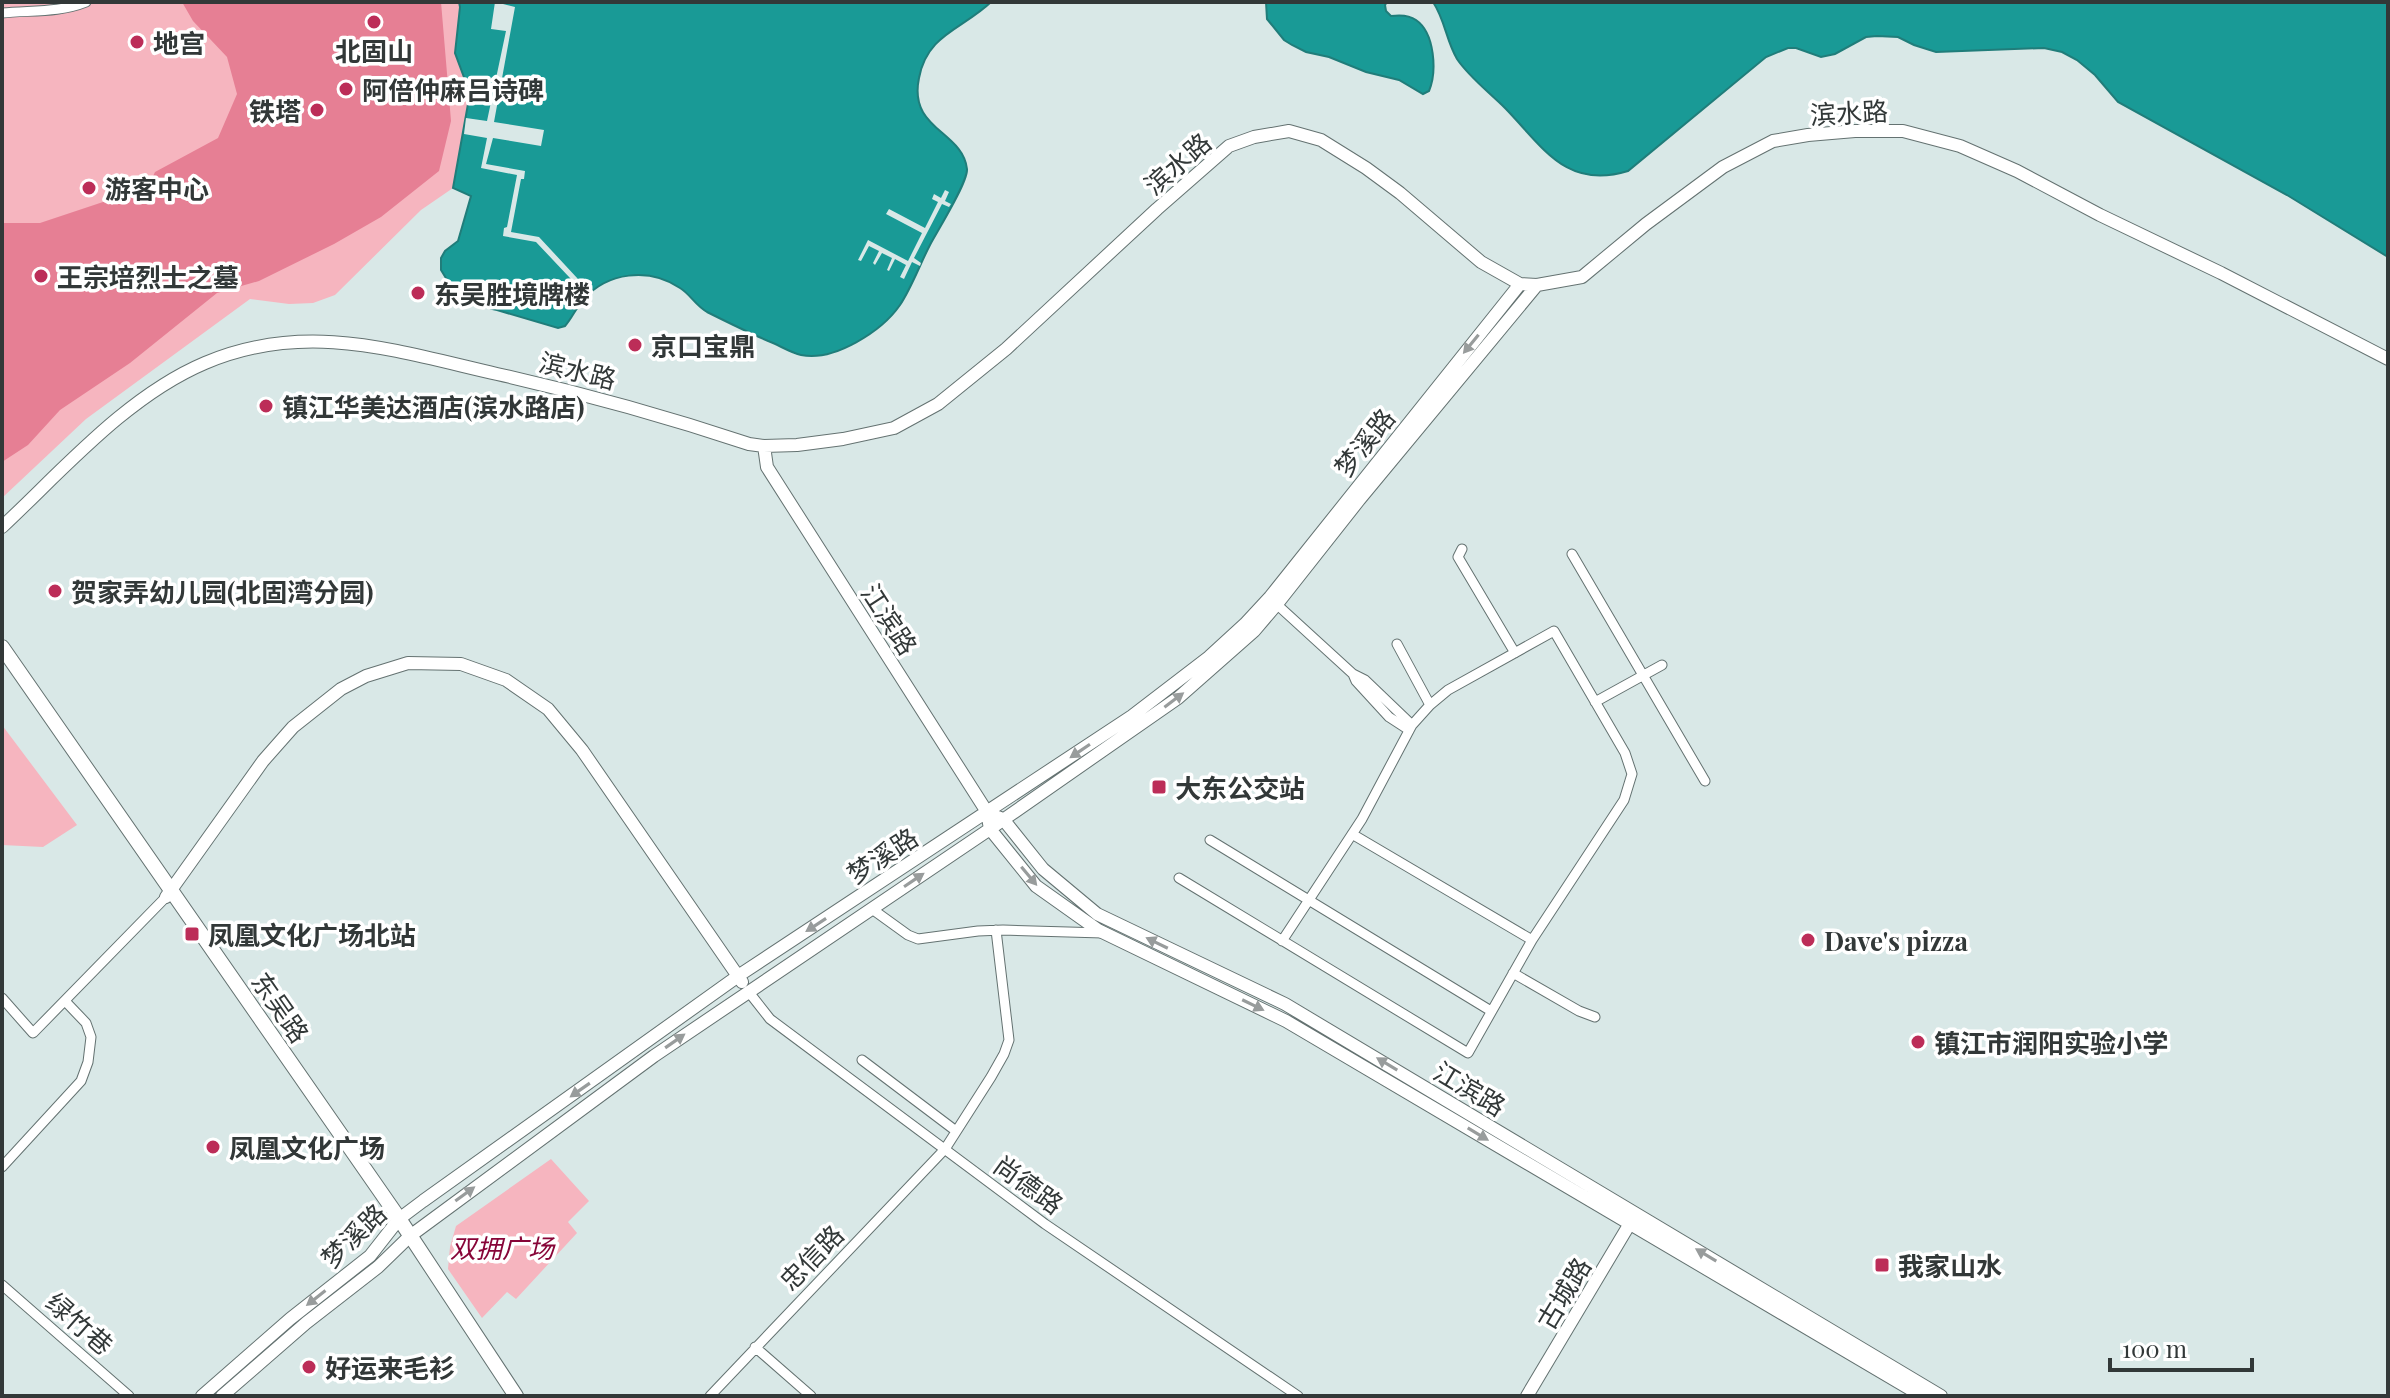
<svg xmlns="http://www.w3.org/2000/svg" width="2390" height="1398" viewBox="0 0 2390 1398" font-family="'Playfair Display','Noto Sans SC',serif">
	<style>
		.green { fill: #f6b5bf }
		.forest { fill: #e67f94 }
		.water { fill: #199a96; stroke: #207d7a; stroke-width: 2 }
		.pier { fill: #d9e8e7 }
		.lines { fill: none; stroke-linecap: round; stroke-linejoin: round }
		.street-casing { stroke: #647271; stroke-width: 11 }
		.secondary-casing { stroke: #647271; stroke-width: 14 }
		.primary-casing { stroke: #647271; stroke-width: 16 }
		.street { stroke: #fff; stroke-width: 9 }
		.secondary { stroke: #fff; stroke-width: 12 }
		.primary { stroke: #fff; stroke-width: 14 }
		.oneway { fill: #989c9c }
		.poi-dot { fill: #bc2d58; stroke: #fff; stroke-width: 3 }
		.labels { text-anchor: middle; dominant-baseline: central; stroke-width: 7; stroke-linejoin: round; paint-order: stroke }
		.poi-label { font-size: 26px; font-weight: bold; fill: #323838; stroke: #fff; text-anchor: start }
		.street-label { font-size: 26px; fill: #323838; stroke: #fff }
		.park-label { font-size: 26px; font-style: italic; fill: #870538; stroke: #fff }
	</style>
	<rect width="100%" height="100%" fill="#d9e8e7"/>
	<path class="green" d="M2,2H459L460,7L456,53L468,88V104L453,188L421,210L335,295L313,303L289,304L250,299L86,419L2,498Z
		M2,725L77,825L43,847L2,845Z
		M551,1159L589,1201L568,1222L577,1233L516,1299L507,1292L482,1318L448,1269L450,1247L456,1226Z"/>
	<path class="forest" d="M182,2H441L451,121L439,171L381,217L334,244L259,281L217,293L130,363L60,410L28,445L2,462V223H40L148,187L155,172L218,138L237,94L227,57L193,21Z"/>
	<path class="water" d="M459,2H991C963,29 927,34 919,78C908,130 963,131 967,169C968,182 938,230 930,245C920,264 912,287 900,305C882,331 834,362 801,355C792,353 782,347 773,343C751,334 729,323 707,312C695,305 690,294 680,288C649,267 607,272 583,300C576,308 572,318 565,326L558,328L497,310L464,303L452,288L441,270V258L445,251L458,241L471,196L453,188L468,104V88L455,53L460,7Z
		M1266,2H1387L1385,5L1386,11L1391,16C1398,15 1409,15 1416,20C1435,33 1437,72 1429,91L1423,94L1399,80L1366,72L1329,57L1306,52L1292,45L1284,40L1267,19Z
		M1433,2H2388V257L2287,195L2118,102L2095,75L2077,60L2062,52L2044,48L1936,52L1914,45L1898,37L1877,36L1866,37L1835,54L1821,57L1796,48H1788L1766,57L1628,171C1566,190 1543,147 1505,108C1489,92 1469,77 1457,59C1446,40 1445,20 1433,2Z"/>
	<path class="pier" d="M495,2L515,7L494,122L544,130L541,146L493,138L486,164L525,171L524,179H521L511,232L539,237L591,293L587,296L536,242L503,236L504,228L507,227L517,175L481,168L487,138L464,134L466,118L487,121L506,31L491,29Z
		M945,190L949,192L945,201L951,204L949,207L942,204L914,258L921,263L920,266L912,262L904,279L900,277L906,265L895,259L889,271L887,270L892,258L882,253L875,265L873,263L879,251L869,246L861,261L858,260L868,240L908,261L922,233L886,214L889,209L925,228L938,202L932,199L934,194L941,198Z"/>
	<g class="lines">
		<defs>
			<path id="street" d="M2,13C30,10 59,13 86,2
				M1462,549L1458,557L1515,653
				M1572,554L1705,781
				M1272,600L1353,674L1365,680L1412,725
				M1397,644L1430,705
				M1353,674L1356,681L1389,717L1409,730
				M1595,702L1662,665
				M1210,840L1491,1011
				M1179,878L1468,1053L1532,940L1352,834
				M872,909L908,935L918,939L978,931L1003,930L1103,933
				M1282,941L1362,819L1412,725L1430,705L1448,690L1554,631L1625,753L1632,774L1624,800L1532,940
				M1513,973L1579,1011L1595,1017
				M748,991L770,1019L1045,1224L1298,1396
				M2,998L33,1033L166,897
				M862,1060L956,1131
				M2,1167L81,1081L88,1062L91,1037L86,1023L65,1001
				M2,1285L129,1396
				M755,1347L811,1396
				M710,1396L945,1149L991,1077L1004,1054L1009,1040L996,930"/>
			<path id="secondary" d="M764,446L767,467L987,812L990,829L1036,886L1098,930L1286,1021L1922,1396
				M2,527C63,470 127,396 205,363C306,320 396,351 497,374C582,393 665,416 749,444L764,446L797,445L843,439L894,428L938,404L1006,349L1157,209L1229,146L1254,137L1289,131L1321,140L1366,168L1400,193L1481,262L1520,284L1537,285L1582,277L1646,224L1723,167L1773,141L1808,135L1855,131H1903L1960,146L2017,171L2100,215L2221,273L2388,359
				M998,817L1003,819L1043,869L1097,914L1285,1004L1941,1396
				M166,897L263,761L293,727L341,689L366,676L408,663L461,664L506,680L548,709L582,750L742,982
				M202,1396L290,1319L370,1256L399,1219L423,1201L741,974L1132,716L1209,657L1245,624L1270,597L1520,284
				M222,1396L306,1323L378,1267L410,1236L654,1056L990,829L1178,698L1254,631L1277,604L1359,500L1537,285
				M1527,1396L1632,1220"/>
			<path id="primary" d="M2,647L396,1214L516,1396"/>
		</defs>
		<use href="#street" class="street-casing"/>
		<use href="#secondary" class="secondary-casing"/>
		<use href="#primary" class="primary-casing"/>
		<use href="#street" class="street"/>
		<use href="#secondary" class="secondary"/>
		<use href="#primary" class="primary"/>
	</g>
	<defs><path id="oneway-solid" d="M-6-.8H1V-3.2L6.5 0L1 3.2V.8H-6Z" transform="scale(2)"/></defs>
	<g class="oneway">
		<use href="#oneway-solid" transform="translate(1471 344) rotate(129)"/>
		<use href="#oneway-solid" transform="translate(1174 700) rotate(-37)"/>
		<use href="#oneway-solid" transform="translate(1080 751) rotate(146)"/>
		<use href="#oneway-solid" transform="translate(1029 876) rotate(50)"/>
		<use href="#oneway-solid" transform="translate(914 880) rotate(-34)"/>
		<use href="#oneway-solid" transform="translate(816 925) rotate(147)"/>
		<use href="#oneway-solid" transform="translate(1157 943) rotate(-154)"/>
		<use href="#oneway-solid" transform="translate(1253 1005) rotate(26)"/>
		<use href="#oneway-solid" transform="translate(675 1041) rotate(-35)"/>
		<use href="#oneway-solid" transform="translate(1387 1064) rotate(-149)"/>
		<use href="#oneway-solid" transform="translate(580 1090) rotate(145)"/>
		<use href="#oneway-solid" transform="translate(1478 1134) rotate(31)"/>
		<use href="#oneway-solid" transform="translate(465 1194) rotate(-36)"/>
		<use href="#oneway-solid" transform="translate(1706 1255) rotate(-149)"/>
		<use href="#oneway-solid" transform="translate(316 1298) rotate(142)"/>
	</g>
	<g class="poi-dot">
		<circle cx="374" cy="22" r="8"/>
		<circle cx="137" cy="42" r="8"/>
		<circle cx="346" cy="89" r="8"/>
		<circle cx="317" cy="110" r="8"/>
		<circle cx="89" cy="188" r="8"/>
		<circle cx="41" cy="276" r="8"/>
		<circle cx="418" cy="293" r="8"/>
		<circle cx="635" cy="345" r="8"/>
		<circle cx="266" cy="406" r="8"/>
		<circle cx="55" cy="591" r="8"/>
		<rect x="1151" y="779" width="16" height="16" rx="4"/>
		<rect x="184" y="926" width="16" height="16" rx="4"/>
		<circle cx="1808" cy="940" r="8"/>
		<circle cx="1918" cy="1042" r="8"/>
		<circle cx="213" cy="1147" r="8"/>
		<rect x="1874" y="1257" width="16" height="16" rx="4"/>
		<circle cx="309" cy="1367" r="8"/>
	</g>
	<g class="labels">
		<g class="poi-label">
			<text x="153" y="42">地宫</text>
			<text x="374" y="50" text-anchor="middle">北固山</text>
			<text x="362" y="89">阿倍仲麻吕诗碑</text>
			<text x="301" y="110" text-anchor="end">铁塔</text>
			<text x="105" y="188">游客中心</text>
			<text x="57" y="276">王宗培烈士之墓</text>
			<text x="434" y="293">东吴胜境牌楼</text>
			<text x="651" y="345">京口宝鼎</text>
			<text x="282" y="406">镇江华美达酒店(滨水路店)</text>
			<text x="71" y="591">贺家弄幼儿园(北固湾分园)</text>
			<text x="1175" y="787">大东公交站</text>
			<text x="208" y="934">凤凰文化广场北站</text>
			<text x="1824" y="940">Dave's pizza</text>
			<text x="1934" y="1042">镇江市润阳实验小学</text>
			<text x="229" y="1147">凤凰文化广场</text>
			<text x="1898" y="1265">我家山水</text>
			<text x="325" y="1367">好运来毛衫</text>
		</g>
		<g class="street-label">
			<text transform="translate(1849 112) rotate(-3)">滨水路</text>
			<text transform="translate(1177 163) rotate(-41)">滨水路</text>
			<text transform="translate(578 370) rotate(14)">滨水路</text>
			<text transform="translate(1364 442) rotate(-51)">梦溪路</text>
			<text transform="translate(890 619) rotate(57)">江滨路</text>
			<text transform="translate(882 855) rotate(-33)">梦溪路</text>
			<text transform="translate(281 1007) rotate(55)">东吴路</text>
			<text transform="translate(1470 1088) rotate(31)">江滨路</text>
			<text transform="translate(1029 1184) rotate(36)">尚德路</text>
			<text transform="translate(353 1235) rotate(-44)">梦溪路</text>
			<text transform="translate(811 1257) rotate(-46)">忠信路</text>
			<text transform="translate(1563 1293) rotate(-59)">古城路</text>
			<text transform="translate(80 1323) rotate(41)">绿竹巷</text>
		</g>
		<g class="park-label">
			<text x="502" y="1247">双拥广场</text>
		</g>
	</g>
	<rect width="2390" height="1398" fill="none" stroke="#323838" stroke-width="8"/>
	<path d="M2110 1358v12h142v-12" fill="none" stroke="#323838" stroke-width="4"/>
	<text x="2122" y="1358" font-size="24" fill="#323838" stroke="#ffffff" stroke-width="6" paint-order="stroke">100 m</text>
</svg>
